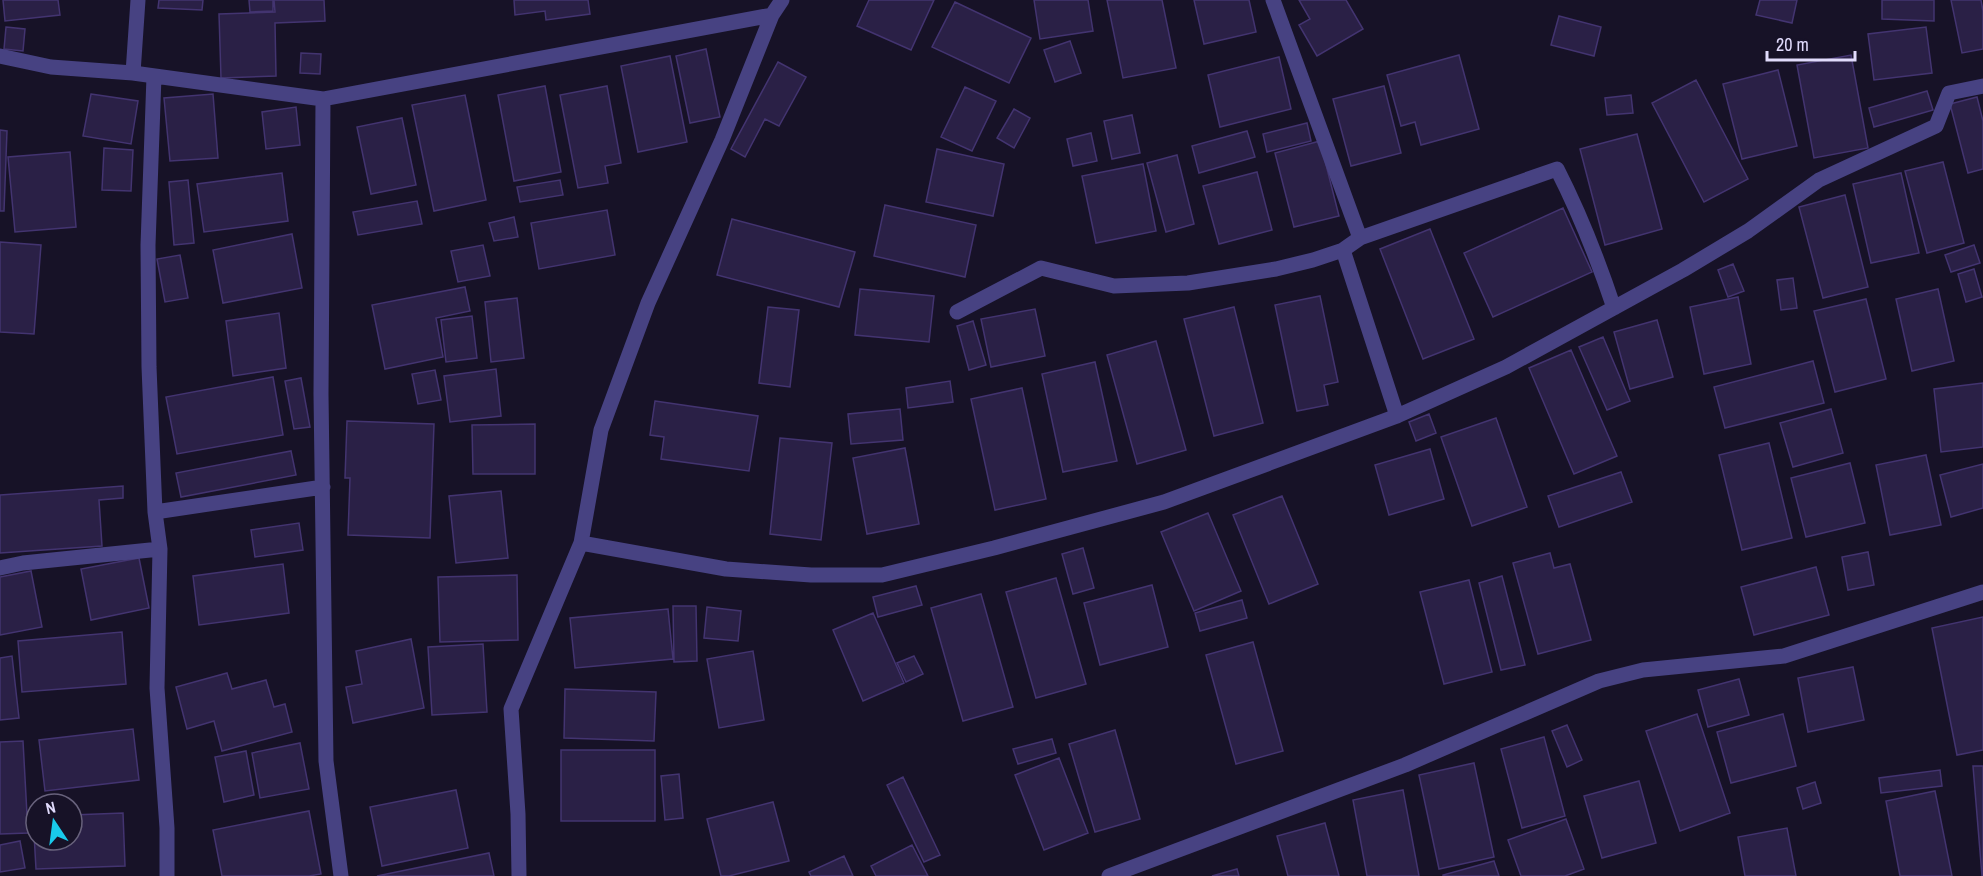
<svg xmlns="http://www.w3.org/2000/svg" width="1983" height="876" viewBox="0 0 1983 876" font-family="'Archivo Narrow',sans-serif">
	<style>
		.building { fill: #2a2046; stroke: #433470; stroke-width: 1.5 }
		.lines { fill: none; stroke-linecap: round; stroke-linejoin: round }
		.street { stroke: #474282; stroke-width: 15 }
	</style>
	<rect width="100%" height="100%" fill="#171227"/>
	<path class="building" d="M3,0H58L60,15L5,21Z
		M159,0H203L202,10L158,8Z
		M249,0H273V11L250,12Z
		M274,0H324L325,21L275,23L276,76L221,78L219,14L275,12Z
		M514,0H588L590,14L546,20L545,11L515,15Z
		M869,0H934L911,50L857,26Z
		M1034,0H1088L1093,31L1040,39Z
		M1107,0H1162L1176,68L1123,78Z
		M1194,0H1249L1256,32L1204,44Z
		M1299,0H1346L1363,29L1317,56L1299,25L1310,19Z
		M1760,0H1797L1792,23L1756,15Z
		M1882,0H1934V21L1882,19Z
		M1951,0H1981L1983,11V49L1962,53Z
		M955,2L1031,38L1009,83L932,47Z
		M1559,16L1601,27L1594,56L1551,45Z
		M6,27L25,29L23,51L4,49Z
		M1926,27L1932,73L1874,80L1868,34Z
		M1070,41L1081,73L1055,82L1044,50Z
		M706,49L720,117L690,123L676,56Z
		M301,53L321,54L320,74L300,73Z
		M1459,55L1479,129L1421,145L1415,122L1401,126L1387,75Z
		M1851,55L1868,148L1814,158L1797,65Z
		M670,56L687,142L638,152L621,66Z
		M1279,57L1291,109L1220,127L1208,75Z
		M778,62L806,77L779,126L765,119L745,157L731,149Z
		M1778,70L1797,146L1742,159L1723,84Z
		M1696,80L1748,179L1704,202L1652,103Z
		M545,86L561,172L514,181L498,95Z
		M607,86L621,163L605,166L608,183L578,188L560,95Z
		M1384,86L1401,153L1351,166L1333,99Z
		M965,87L996,101L972,151L941,137Z
		M1927,91L1933,110L1874,127L1869,108Z
		M91,94L138,101L131,144L83,136Z
		M213,94L218,158L170,161L164,98Z
		M465,95L486,200L434,211L412,105Z
		M1631,95L1633,113L1607,115L1605,98Z
		M1977,97L1983,121V169L1968,173L1950,104Z
		M296,107L300,145L266,149L262,112Z
		M1014,109L1030,118L1014,148L997,138Z
		M1132,115L1140,153L1112,159L1104,121Z
		M402,118L416,185L371,194L357,127Z
		M1307,123L1311,141L1267,152L1263,134Z
		M0,130L7,131L4,211H0Z
		M1247,131L1255,157L1199,173L1192,146Z
		M1091,133L1097,161L1073,166L1067,139Z
		M1637,134L1662,229L1605,245L1580,149Z
		M1320,141L1339,216L1294,227L1275,153Z
		M104,148L133,150L131,191L102,190Z
		M937,149L1004,164L993,216L926,202Z
		M70,152L76,227L15,232L8,157Z
		M1177,155L1194,224L1166,232L1147,163Z
		M1943,162L1964,243L1927,253L1905,171Z
		M1143,164L1156,231L1096,243L1082,176Z
		M1257,172L1272,230L1219,244L1203,186Z
		M282,173L288,221L204,232L197,184Z
		M1901,173L1919,253L1871,263L1853,184Z
		M188,180L194,243L174,245L169,182Z
		M560,180L563,195L520,202L517,187Z
		M1845,195L1868,287L1823,298L1799,207Z
		M417,201L422,224L358,235L353,212Z
		M885,205L976,225L965,277L874,256Z
		M1563,208L1592,272L1493,317L1464,253Z
		M607,210L615,255L539,269L531,223Z
		M514,217L518,237L494,241L489,223Z
		M732,219L855,252L839,307L717,275Z
		M1430,229L1474,339L1423,359L1380,249Z
		M292,234L302,288L223,303L213,250Z
		M0,242L41,245L34,334L0,332Z
		M483,245L490,276L458,282L451,251Z
		M1974,245L1980,263L1951,272L1945,255Z
		M180,255L188,298L165,302L157,259Z
		M1733,264L1744,291L1728,297L1718,270Z
		M1974,269L1982,297L1966,302L1958,274Z
		M1793,278L1797,308L1781,310L1777,280Z
		M465,287L470,311L436,318L443,357L385,369L372,305Z
		M860,289L934,296L929,342L855,335Z
		M1938,289L1954,361L1912,371L1896,299Z
		M1320,296L1338,382L1324,385L1328,405L1297,411L1275,305Z
		M1738,297L1751,364L1704,374L1690,307Z
		M517,298L524,358L491,362L485,302Z
		M1866,299L1886,379L1835,392L1814,311Z
		M768,307L799,310L790,387L759,383Z
		M1234,307L1263,423L1214,436L1184,319Z
		M1035,309L1045,356L991,367L981,319Z
		M279,313L286,368L233,376L226,321Z
		M472,316L477,358L446,362L441,320Z
		M1657,320L1673,377L1630,389L1614,332Z
		M973,321L986,365L969,370L957,326Z
		M1603,337L1630,401L1607,410L1579,347Z
		M1156,341L1186,450L1137,464L1107,355Z
		M1571,350L1617,456L1574,474L1529,368Z
		M1813,361L1824,403L1725,428L1714,387Z
		M1095,362L1117,461L1063,472L1042,374Z
		M496,369L501,416L450,422L444,376Z
		M435,370L441,400L418,404L412,374Z
		M273,377L283,435L177,454L166,397Z
		M301,378L310,427L294,429L285,381Z
		M950,381L953,402L908,408L906,388Z
		M1983,383V447L1941,452L1934,389Z
		M1022,388L1046,499L995,510L971,399Z
		M655,401L758,416L749,471L661,459L664,437L650,435Z
		M900,409L903,440L851,444L848,414Z
		M1831,409L1843,453L1793,467L1780,423Z
		M1429,414L1436,433L1416,441L1409,422Z
		M1496,418L1527,507L1472,526L1441,437Z
		M347,421L434,424L430,538L348,535L350,478H345Z
		M535,424V474H473L472,425Z
		M780,438L832,443L821,540L770,534Z
		M1769,443L1792,538L1742,550L1719,455Z
		M905,448L919,524L867,534L853,458Z
		M1430,449L1444,499L1389,515L1375,465Z
		M291,451L296,475L181,497L176,473Z
		M1926,455L1941,525L1890,535L1876,465Z
		M1850,463L1865,523L1806,537L1791,478Z
		M1983,464V508L1951,517L1940,475Z
		M1621,472L1632,502L1559,527L1548,496Z
		M123,486V498L99,500L102,546L0,553V495Z
		M501,491L508,558L456,563L449,496Z
		M1282,496L1318,584L1269,604L1233,515Z
		M1208,513L1241,591L1194,611L1161,532Z
		M299,523L303,550L255,557L251,530Z
		M1083,548L1094,588L1073,594L1062,554Z
		M1868,552L1874,585L1848,590L1842,557Z
		M1550,553L1554,568L1570,564L1591,640L1538,654L1513,563Z
		M139,558L149,608L91,620L81,569Z
		M283,564L289,613L199,625L193,576Z
		M1816,567L1829,615L1754,635L1741,587Z
		M31,571L42,627L0,635V577Z
		M517,575L518,640L440,642L438,577Z
		M1502,576L1525,665L1501,670L1479,583Z
		M1056,578L1086,684L1036,698L1006,592Z
		M1469,580L1492,672L1444,684L1420,592Z
		M1152,585L1168,647L1100,665L1084,603Z
		M916,586L922,605L878,617L873,597Z
		M981,594L1013,707L963,721L931,608Z
		M1242,600L1247,618L1200,631L1195,613Z
		M673,606H696L697,661L674,662Z
		M707,607L741,611L738,641L704,638Z
		M668,609L673,659L575,668L570,618Z
		M873,613L904,683L863,701L833,630Z
		M1983,617V750L1957,755L1932,628Z
		M122,632L126,684L22,692L18,641Z
		M411,639L424,708L353,723L346,687L362,684L356,651Z
		M1253,642L1283,751L1236,764L1206,655Z
		M483,644L487,712L432,715L428,647Z
		M753,651L764,720L719,728L707,659Z
		M12,656L19,718L0,720V658Z
		M914,656L923,674L906,682L897,663Z
		M1853,667L1864,720L1808,732L1798,678Z
		M227,673L232,689L266,680L274,707L285,704L292,732L222,751L214,721L187,729L176,687Z
		M1739,679L1749,715L1708,727L1698,690Z
		M565,689L656,692L654,741L564,738Z
		M1697,714L1730,813L1680,831L1646,731Z
		M1783,714L1796,766L1731,783L1717,732Z
		M1567,725L1582,760L1567,767L1552,731Z
		M133,729L139,780L45,791L39,740Z
		M1115,730L1140,819L1095,832L1069,744Z
		M1544,737L1565,816L1522,828L1501,749Z
		M1052,739L1056,753L1018,764L1013,749Z
		M23,741L28,833L0,834V742Z
		M300,743L309,789L260,798L252,753Z
		M561,750H655V821H561Z
		M246,751L254,795L224,802L215,757Z
		M1059,758L1088,833L1044,850L1015,775Z
		M1474,763L1494,857L1439,869L1419,775Z
		M1973,766H1983V876H1982Z
		M1940,770L1942,786L1881,793L1879,778Z
		M679,774L683,818L665,820L661,776Z
		M903,777L940,855L924,862L887,785Z
		M1639,781L1656,843L1602,858L1584,796Z
		M1815,782L1821,803L1803,809L1797,788Z
		M456,790L468,848L382,866L370,807Z
		M1403,790L1419,876H1367L1353,800Z
		M1935,791L1952,876H1900L1886,801Z
		M773,802L789,861L729,876H721L707,819Z
		M309,811L321,874L309,876H222L213,830Z
		M123,813L125,866L36,869L33,816H36V840H72V815Z
		M1566,819L1584,869L1565,876H1521L1508,840Z
		M1325,823L1339,876H1288L1277,836Z
		M1787,828L1796,876H1745L1738,837Z
		M20,841L25,868L0,872V845Z
		M912,845L928,876H876L871,866Z
		M489,853L494,876H377Z
		M844,856L853,876H811L809,872Z
		M1494,861L1499,876H1443V875Z
		M1237,869L1239,876H1212Z"/>
	<g class="lines">
		<path class="street" d="M1273,0L1360,238
			M0,56L51,67L133,73L323,99L772,15
			M133,73L138,0
			M154,76L148,245L149,367L155,512L160,549L157,688L167,828V876
			M323,99L321,394L326,761L341,876
			M1343,250L1397,416
			M957,312L1041,268L1114,286L1188,283L1276,269L1313,260L1343,250L1360,238L1557,169C1580,214 1598,260 1614,308
			M155,512L323,487
			M581,543L726,569L811,575H882L994,548L1164,502L1397,416L1506,367L1683,270L1748,231L1819,180L1936,126L1949,93L1983,86
			M0,568L23,563L160,549
			M519,876L518,814L511,709L581,543L601,430L648,303L722,140L772,15L782,0
			M1109,876L1405,765L1599,681L1643,670L1784,656L1983,592"/>
	</g>
	<g transform="translate(54 822) rotate(347)"><circle r="28" fill="#171227" stroke="#68627c" stroke-width="1.5"/>
	<path d="M0-4.5L10 22L0 15L-10 22Z" fill="#19caeb"/>
	<text y="-9" font-size="16" font-weight="bold" text-anchor="middle" fill="#e1dbfc">N</text>
	</g>
	<path d="M1767 51v9h88v-9" fill="none" stroke="#e1dbfc" stroke-width="3"/>
	<text x="1776" y="51" font-size="18" fill="#e1dbfc" stroke="#171227" stroke-width="4.5" paint-order="stroke">20 m</text>
</svg>
